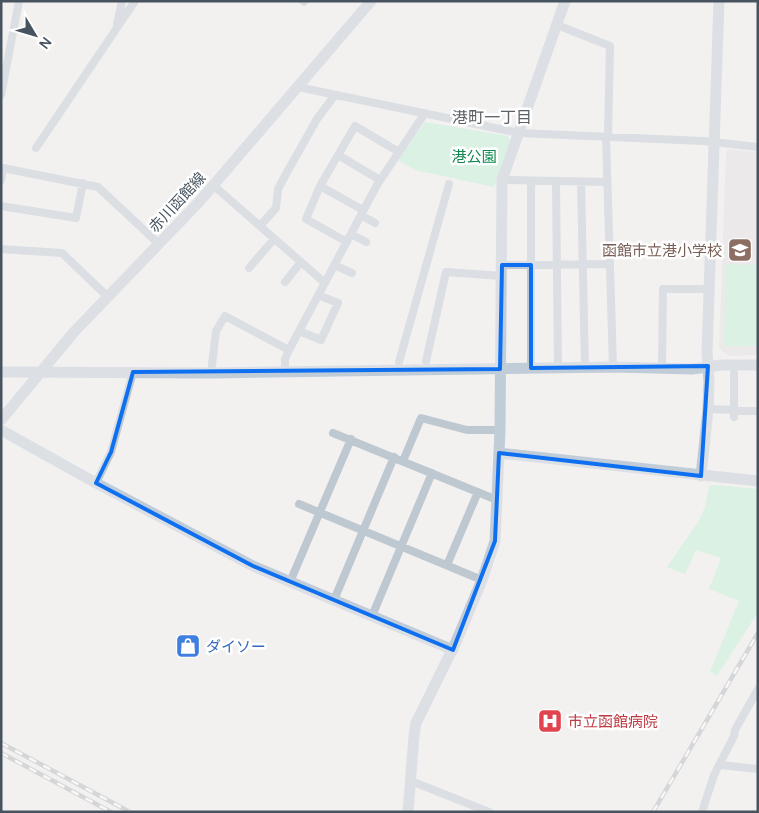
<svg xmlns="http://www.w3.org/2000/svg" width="759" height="813" viewBox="0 0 759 813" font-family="Manrope,'Noto Sans JP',sans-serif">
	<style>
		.education { fill: #e4e1e2 }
		.green { fill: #bdf2d2 }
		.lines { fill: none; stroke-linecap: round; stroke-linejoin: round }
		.street { stroke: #bec8d1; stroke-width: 8 }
		.secondary { stroke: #c0ccd8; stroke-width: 11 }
		.rail-casing { stroke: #b2b6bb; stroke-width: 4.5 }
		.rail { stroke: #fff; stroke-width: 2.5; stroke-dasharray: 8; stroke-linecap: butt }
		.marked { fill: none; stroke: #0e70f0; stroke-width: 4; stroke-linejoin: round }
		.labels { text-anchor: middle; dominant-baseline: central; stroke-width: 5; stroke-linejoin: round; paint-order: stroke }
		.park-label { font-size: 15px; fill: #11874d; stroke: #fff }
		.street-label { font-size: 15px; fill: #475460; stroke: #fff }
		.education-label { font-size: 15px; fill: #785e54; stroke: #fff; text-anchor: end }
		.shop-label { font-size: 15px; fill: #366cbe; stroke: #fff; text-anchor: start }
		.health-label { font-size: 15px; fill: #be3a42; stroke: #fff; text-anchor: start }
		.neighbourhood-label { font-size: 16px; fill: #5c6166; stroke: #fff }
	</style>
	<rect width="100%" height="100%" fill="#f3f0f0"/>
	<path class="education" d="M728,149L758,152V355L728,356L719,348L726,152Z"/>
	<path class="green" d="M425,122L508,136L510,141L494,187L415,170L398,160Z
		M726,264L758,265V346H724Z
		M714,485L758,489V612L717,676L710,672L739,601L709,589L721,558L696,550L685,574L667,567L698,522L705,507L709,486Z"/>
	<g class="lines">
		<path class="street" d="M303,1L304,2
			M117,24L122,1
			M557,25L610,46L608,137
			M298,87L519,133L703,141L758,147
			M1,95L19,1
			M606,136L613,367
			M36,148L135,1
			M338,155L380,180
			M1,180L3,168L98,187L159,244
			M502,180L607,182
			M531,181V368
			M556,181L558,368
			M581,182L585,368
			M213,185L325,283
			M320,186L363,210
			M1,206L76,218L83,183
			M361,215L375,223
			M260,226L276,208L278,189L286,174L317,119L332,99
			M351,234L366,242
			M347,242L306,219L320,186L355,126L399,152
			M1,249L62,253L108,297
			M334,265L352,273
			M502,265L610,264
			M249,268L274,239
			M285,282L301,262
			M299,331L321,340L338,303L318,295
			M426,361L446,272L502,276
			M399,362L449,184
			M662,368L663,289H710
			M285,371V359L289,350L377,185L425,113
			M211,373L216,331L225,316L289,350
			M708,409L758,411
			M734,417V373
			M333,433L497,500
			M403,461L421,418L467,430H500
			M96,483L111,452L133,372
			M299,504L482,580
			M447,565L478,492
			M290,582L351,439
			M334,600L394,457
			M372,616L432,473
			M720,765L758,769
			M411,781L489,812
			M702,812L714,775L734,736L735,730L758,689"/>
		<path class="secondary" d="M1,372L211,373L613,367L692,369L722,365H758
			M1,420L74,332L199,202L371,1
			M1,430L96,483L253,566L453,650
			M499,453L758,481
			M701,476L708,409L709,382L707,351L719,1
			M408,812L414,736L416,723L456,642L482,580L495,541L500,430L502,180L565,1"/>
		<defs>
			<path id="rail" d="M1,743L130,812
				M1,753L111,812
				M653,812L758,633"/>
		</defs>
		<use href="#rail" class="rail-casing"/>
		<use href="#rail" class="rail"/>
	</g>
	<path d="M0 0H759V813H0ZM502,265H531V368L708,366L701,476L499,453L495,541L453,650L253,566L96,483L111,452L133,372L500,369Z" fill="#f3f0f0" fill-opacity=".55" fill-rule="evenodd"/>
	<path class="marked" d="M502,265H531V368L708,366L701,476L499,453L495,541L453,650L253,566L96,483L111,452L133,372L500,369Z"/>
	<defs>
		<symbol id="school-square" viewBox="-11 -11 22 22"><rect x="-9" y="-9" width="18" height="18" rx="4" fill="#8d6e63" stroke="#fff"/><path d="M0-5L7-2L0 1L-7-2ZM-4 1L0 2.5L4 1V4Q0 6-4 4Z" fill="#fff"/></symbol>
		<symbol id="shop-square" viewBox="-11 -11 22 22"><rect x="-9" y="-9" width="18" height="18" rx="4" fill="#3f7fe0" stroke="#fff"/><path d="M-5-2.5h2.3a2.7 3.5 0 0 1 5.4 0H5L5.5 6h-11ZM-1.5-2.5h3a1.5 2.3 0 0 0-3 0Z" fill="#fff"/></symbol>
		<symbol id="hospital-square" viewBox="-11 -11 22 22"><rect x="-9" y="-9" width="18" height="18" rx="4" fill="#e0444e" stroke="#fff"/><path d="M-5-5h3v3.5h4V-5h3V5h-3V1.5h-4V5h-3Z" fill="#fff"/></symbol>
	</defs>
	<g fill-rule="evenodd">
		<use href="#school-square" x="726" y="236" width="28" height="28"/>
		<use href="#shop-square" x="174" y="632" width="28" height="28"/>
		<use href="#hospital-square" x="536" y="707" width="28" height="28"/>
	</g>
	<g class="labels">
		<g class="park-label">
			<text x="474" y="156">港公園</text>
		</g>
		<g class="street-label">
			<text transform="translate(177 202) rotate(-47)">赤川函館線</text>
		</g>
		<g class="education-label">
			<text x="722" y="250">函館市立港小学校</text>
		</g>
		<g class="shop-label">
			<text x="206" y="646">ダイソー</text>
		</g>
		<g class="health-label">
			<text x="568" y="721">市立函館病院</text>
		</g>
		<g class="neighbourhood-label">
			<text x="492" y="117">港町一丁目</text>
		</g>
	</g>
	<rect width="759" height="813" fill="none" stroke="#475460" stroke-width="5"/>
	<g transform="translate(35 35) rotate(128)" stroke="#ffffff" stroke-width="4" paint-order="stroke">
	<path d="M0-4L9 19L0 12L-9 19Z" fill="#475460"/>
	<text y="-8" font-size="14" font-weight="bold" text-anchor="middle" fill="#475460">N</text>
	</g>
</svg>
